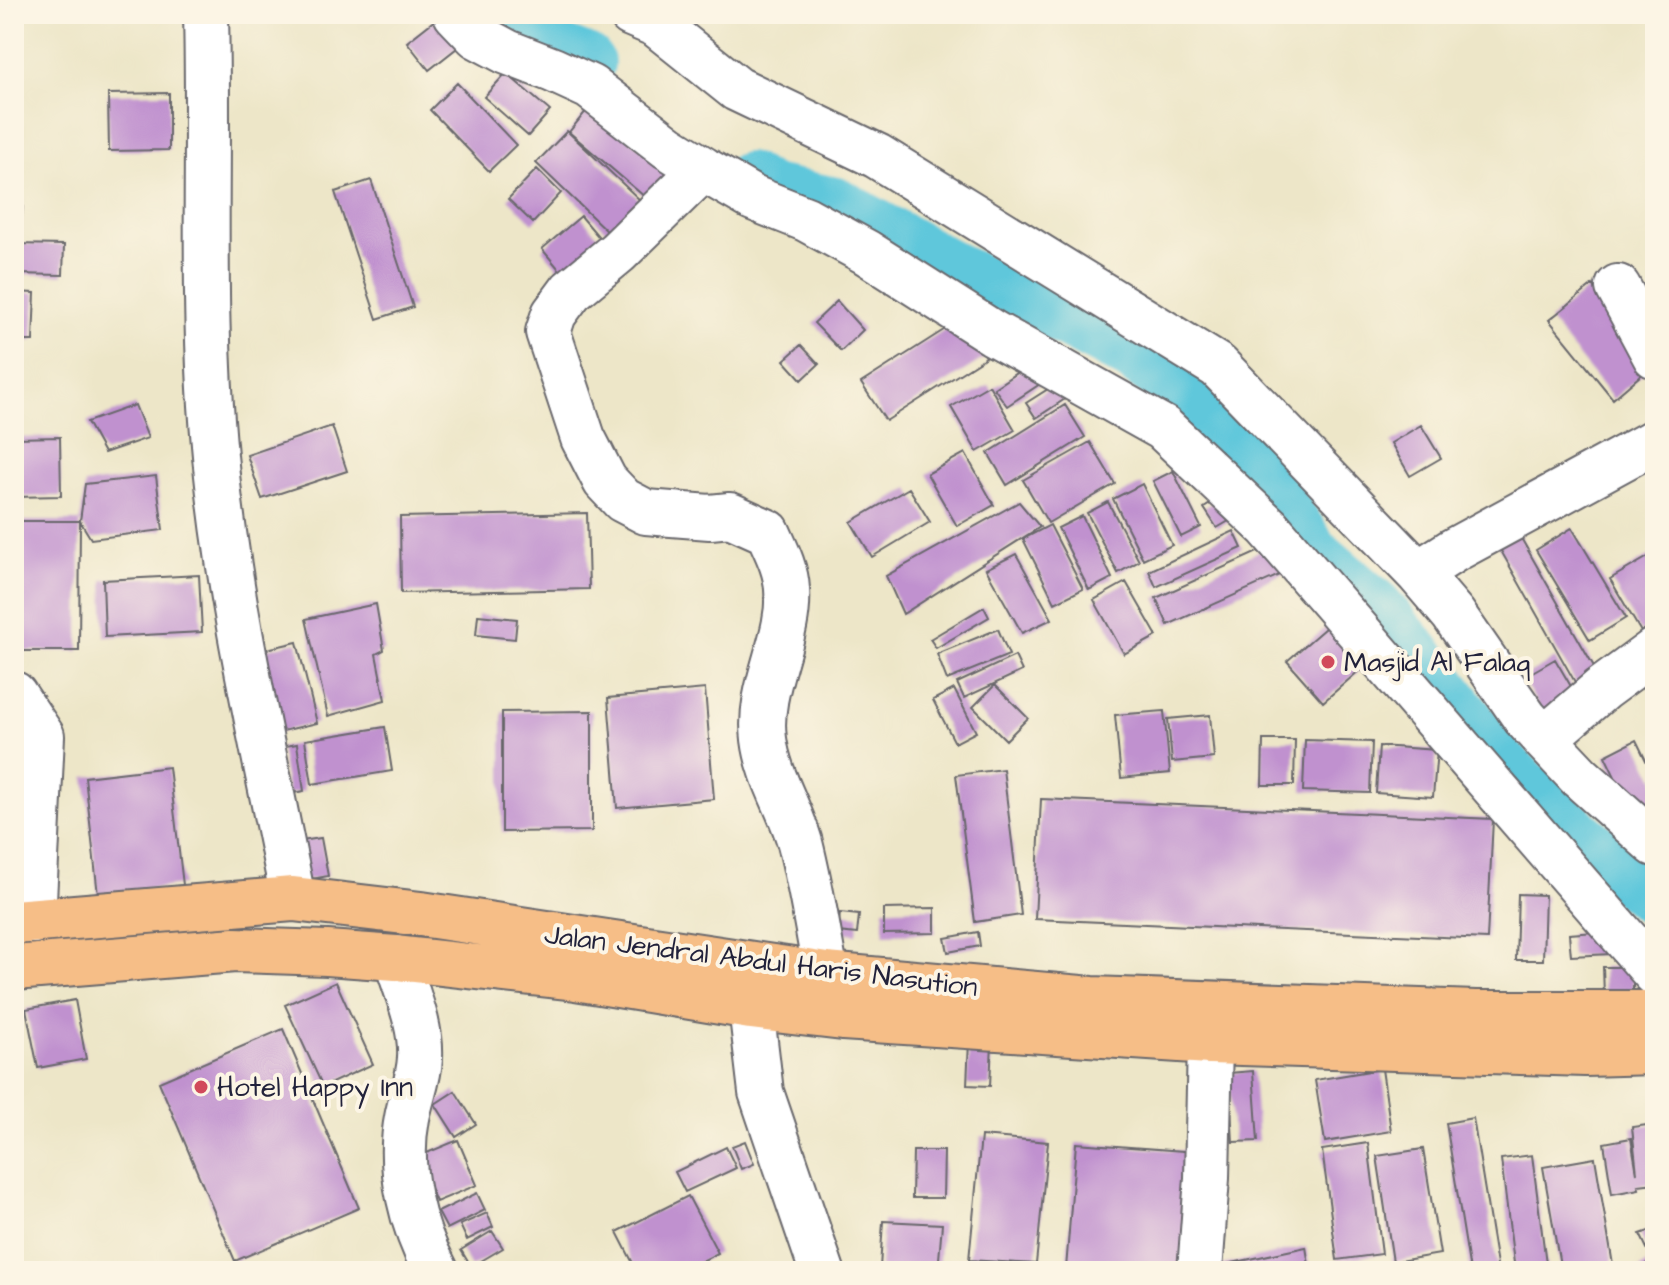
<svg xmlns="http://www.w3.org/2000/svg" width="1669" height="1285" viewBox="0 0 1669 1285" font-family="'Architects Daughter',sans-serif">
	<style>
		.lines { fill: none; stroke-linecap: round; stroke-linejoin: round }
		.river { stroke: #5fc7db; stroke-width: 58 }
		.building { fill: #c091cf }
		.minor-casing { stroke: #69676c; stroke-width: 48 }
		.highway-casing { stroke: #69676c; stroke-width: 48 }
		.minor { stroke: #fff; stroke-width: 44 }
		.highway { stroke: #f6be87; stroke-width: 44 }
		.poi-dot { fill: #d1495b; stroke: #fcf5e5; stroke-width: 3 }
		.labels { text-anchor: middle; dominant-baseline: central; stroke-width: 8; stroke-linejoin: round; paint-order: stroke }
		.poi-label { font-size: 28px; fill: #22223b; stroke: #fcf5e5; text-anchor: start }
		.street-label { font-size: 28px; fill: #22223b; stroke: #fcf5e5 }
	</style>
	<rect width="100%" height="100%" fill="#fcf5e5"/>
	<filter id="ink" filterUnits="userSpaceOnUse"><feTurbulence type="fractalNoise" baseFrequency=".0125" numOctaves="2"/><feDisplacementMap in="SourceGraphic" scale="16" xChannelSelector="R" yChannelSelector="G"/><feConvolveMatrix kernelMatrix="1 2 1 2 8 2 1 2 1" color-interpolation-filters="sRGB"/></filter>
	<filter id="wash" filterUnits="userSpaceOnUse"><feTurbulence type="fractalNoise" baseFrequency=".006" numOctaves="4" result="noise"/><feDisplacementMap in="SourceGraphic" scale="32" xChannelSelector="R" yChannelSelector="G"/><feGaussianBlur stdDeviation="1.8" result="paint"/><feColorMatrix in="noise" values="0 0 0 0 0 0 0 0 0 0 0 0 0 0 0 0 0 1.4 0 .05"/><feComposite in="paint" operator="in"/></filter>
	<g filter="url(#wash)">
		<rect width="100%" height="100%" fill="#ede6c8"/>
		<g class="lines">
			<path class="river" d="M496,14L521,38L586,63
				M748,181L770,193L836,206L963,276L1054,312L1133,353L1205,408L1247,466L1274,496L1310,552L1376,609L1435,680L1500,765L1579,838L1655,898"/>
		</g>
		<g id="blocks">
			<path class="building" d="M440,16L462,44L429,70L407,42Z
				M506,73L550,111L528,136L484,97Z
				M457,83L516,145L489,171L430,110Z
				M169,93V150L109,151L108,94Z
				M591,105L674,177L652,203L569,132Z
				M567,131L642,202L611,235L536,163Z
				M537,169L561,193L533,223L508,199Z
				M371,180L413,307L377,319L335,192Z
				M14,195H23L21,238H14Z
				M581,216L603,242L564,275L542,249Z
				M14,244L64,245L63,275L14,274Z
				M1593,285L1655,363L1613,399L1549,320Z
				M14,292L35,293L33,341H14Z
				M837,301L863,330L841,351L814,323Z
				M961,319L986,357L886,421L861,383Z
				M801,345L819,364L802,380L784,360Z
				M1034,361L1046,380L1007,406L994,388Z
				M1056,384L1065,399L1036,418L1026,403Z
				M989,385L1015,430L977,452L951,407Z
				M135,405L148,438L104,453L87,422Z
				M1065,405L1085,437L1007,485L988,453Z
				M1421,425L1441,458L1410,476L1391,443Z
				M332,426L347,471L262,499L247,455Z
				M60,437L61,496L14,497V438Z
				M1090,442L1115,484L1048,523L1023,480Z
				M965,453L994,505L957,526L927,474Z
				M1173,471L1201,527L1181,537L1153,481Z
				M156,476L163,530L91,539L80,521L79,651H14V521H80L85,484Z
				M1142,484L1172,545L1143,559L1113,499Z
				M909,488L930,522L872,557L851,522Z
				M1221,497L1234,518L1217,528L1204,508Z
				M1019,502L1040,527L903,614L886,576Z
				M1108,502L1139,561L1118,573L1087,513Z
				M587,513L589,589L401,593L400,517Z
				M1082,516L1112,578L1089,590L1058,528Z
				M1050,525L1083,589L1055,603L1023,539Z
				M1572,528L1626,618L1590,640L1536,550Z
				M1234,531L1242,548L1156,587L1149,571Z
				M1517,531L1601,679L1580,691L1496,542Z
				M1273,545L1286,572L1168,625L1156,598Z
				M1655,553V624L1641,632L1610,579Z
				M1016,554L1052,619L1022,633L986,569Z
				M199,575L202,632L105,637L103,580Z
				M1126,582L1157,636L1124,654L1094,600Z
				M376,604L384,650L376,654L385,700L328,716L306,619Z
				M984,607L989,617L936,648L930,639Z
				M478,615L517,619L515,639L476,635Z
				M1332,622L1368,663L1323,702L1287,661Z
				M998,629L1009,655L947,680L937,654Z
				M297,642L317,723L278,732L258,651Z
				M1015,656L1022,671L964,698L957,683Z
				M1555,659L1576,695L1543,714L1522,678Z
				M995,685L1028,718L1006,740L973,707Z
				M705,689L714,799L617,808L608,698Z
				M954,689L976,732L955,743L933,700Z
				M592,711V831L502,832V712Z
				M1164,711L1170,773L1121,778L1115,715Z
				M1210,715L1214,758L1172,762L1168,719Z
				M385,727L392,771L312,784L305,740Z
				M1263,740H1295L1294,785H1262Z
				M1305,740L1372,742L1370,793L1303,791Z
				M1636,740L1655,779V812L1636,821L1605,756Z
				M297,744L304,791L288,794L280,747Z
				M1379,746L1437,750L1433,797L1376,793Z
				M169,767L183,885L98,895L85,777Z
				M1003,769L1021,915L975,922L956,775Z
				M1041,799L1493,819L1487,939L1035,919Z
				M321,838L328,876L301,881L295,842Z
				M1518,894L1545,895L1543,960H1516Z
				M935,908V933L884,934V909Z
				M840,913L859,915L857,934L838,932Z
				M1610,931L1611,954L1571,956L1569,934Z
				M978,932L980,946L948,952L945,938Z
				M1603,967H1633V994L1604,995Z
				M336,982L373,1064L323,1087L285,1005Z
				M75,1000L86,1059L38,1068L26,1009Z
				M283,1029L359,1208L235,1261L159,1082Z
				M969,1041L992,1042L990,1086L967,1085Z
				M1382,1069L1391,1131L1325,1142L1315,1080Z
				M1253,1071L1258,1141L1233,1142L1229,1073Z
				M455,1091L476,1124L456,1137L435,1104Z
				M1473,1118L1498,1271H1470L1446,1123Z
				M1655,1124V1183L1638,1185L1639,1189L1612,1194L1604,1143L1631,1138L1637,1173L1632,1127Z
				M981,1136L1048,1142L1036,1264L969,1260Z
				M458,1140L477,1185L436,1202L417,1157Z
				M745,1141L754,1164L741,1169L732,1146Z
				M1076,1143L1197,1152L1188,1271L1066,1269Z
				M1368,1143L1382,1254L1337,1260L1322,1150Z
				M726,1147L736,1168L685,1192L675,1172Z
				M1423,1149L1440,1254L1393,1262L1377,1156Z
				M913,1151H944L943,1198H912Z
				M1532,1155L1547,1271H1515L1501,1159Z
				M1595,1158L1613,1265L1561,1271L1543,1167Z
				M477,1193L485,1210L447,1229L438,1212Z
				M688,1196L718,1253L682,1271H637L617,1232Z
				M487,1213L493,1227L467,1240L460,1225Z
				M883,1221L942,1224L938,1271L880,1268Z
				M1655,1229V1271H1637L1652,1259L1640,1234Z
				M492,1231L503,1248L471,1267L461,1250Z
				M1306,1247L1310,1271H1219L1218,1266Z"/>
		</g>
	</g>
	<g filter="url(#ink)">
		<use href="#blocks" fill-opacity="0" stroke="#69676c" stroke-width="2"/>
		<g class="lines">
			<defs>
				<path id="minor" d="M206,14C210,168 200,322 217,475C232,618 266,759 293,899
					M456,14L477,36L507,52L553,70L590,87L668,147L703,169L753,198L806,219L866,252L993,333L1163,428L1268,527L1655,973
					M631,14L657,25L737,89L877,156L1218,366L1418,573L1453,614L1525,718L1544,739
					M703,169L618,252L571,291L554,314L548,332L583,438L605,481L623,500L646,512L710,517L730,515L768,532C776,550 786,569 787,589C791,639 757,687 764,739C769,778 790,807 800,843C811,886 818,931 826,975
					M1618,287L1655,356
					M1418,573L1454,550L1655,441
					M1655,650L1602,689L1544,739L1580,777L1655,844
					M14,694L42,736L33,921
					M396,958C405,989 422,1025 420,1058C419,1079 411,1097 407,1118C397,1169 412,1227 436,1271
					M752,968L751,1007L761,1092L822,1271
					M1200,1271L1207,1178L1210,1042"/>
				<path id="highway" d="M14,922L293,899L421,914L826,975L1092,999L1476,1013H1655
					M14,968L235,950L327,953L396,958L576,978L751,1007L843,1018L1210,1042L1585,1054L1655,1052"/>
			</defs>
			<use href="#minor" class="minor-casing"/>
			<use href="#highway" class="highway-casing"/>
			<use href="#minor" class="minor"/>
			<use href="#highway" class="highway"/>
		</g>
	</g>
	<g class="poi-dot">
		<circle cx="1328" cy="662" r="8"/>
		<circle cx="201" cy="1087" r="8"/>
	</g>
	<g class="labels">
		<g class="poi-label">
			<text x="1344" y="662">Masjid Al Falaq</text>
			<text x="217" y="1087">Hotel Happy Inn</text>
		</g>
		<g class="street-label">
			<text transform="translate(761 961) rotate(7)">Jalan Jendral Abdul Haris Nasution</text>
		</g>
	</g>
	<rect width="1669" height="1285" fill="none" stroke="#fcf5e5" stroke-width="48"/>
</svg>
